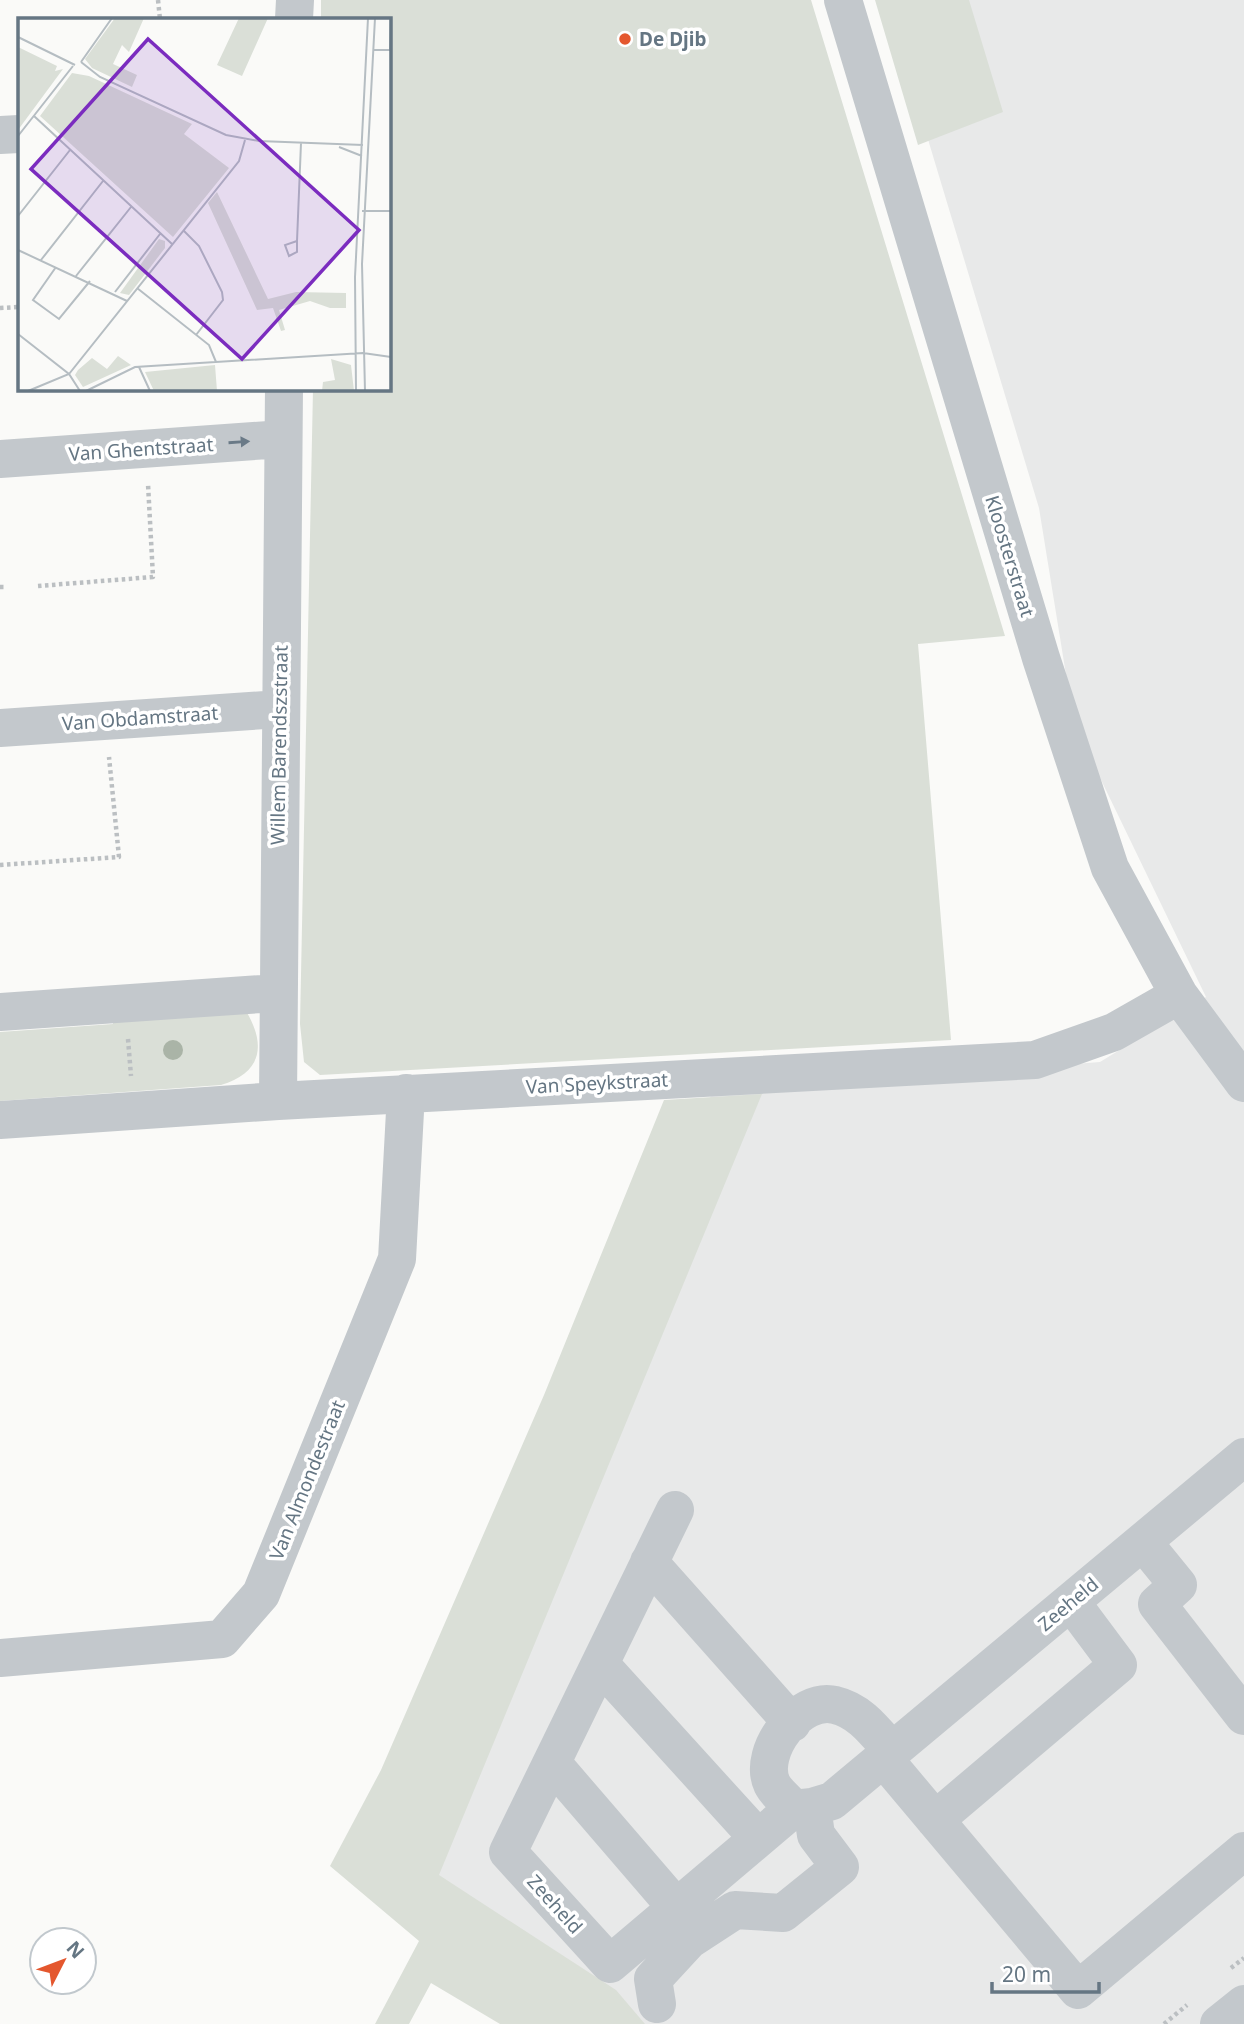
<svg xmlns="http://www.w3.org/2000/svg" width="1244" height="2024" viewBox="0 0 1244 2024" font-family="'Noto Sans',sans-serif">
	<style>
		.built { fill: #e8e9e9 }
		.green { fill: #dadfd7 }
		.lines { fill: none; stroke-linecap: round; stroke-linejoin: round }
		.path { stroke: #bbbfc2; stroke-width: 4.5; stroke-dasharray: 3.5 3.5; stroke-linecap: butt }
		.minor { stroke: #c3c8cc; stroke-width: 38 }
		.tree { fill: #aab4a7 }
		.oneway { fill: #6a7a87 }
		.poi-dot { fill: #e4572e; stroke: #fff; stroke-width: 2.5 }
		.labels { text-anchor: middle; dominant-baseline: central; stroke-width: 7; stroke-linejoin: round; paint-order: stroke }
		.poi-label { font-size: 19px; font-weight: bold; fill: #657683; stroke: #fff; text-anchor: start }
		.street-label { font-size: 19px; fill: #657683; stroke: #fff }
		.inset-road { fill: none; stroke: #b5bdc2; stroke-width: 2 }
		.view { fill: #7b2cbf; fill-opacity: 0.15; stroke: #7b2cbf; stroke-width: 3.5 }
		.inset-edge { fill: none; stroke: #657683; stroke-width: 3.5 }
	</style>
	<rect width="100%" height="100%" fill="#fafaf8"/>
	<path class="built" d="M886,0H1244V2024H620L379,1858L712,1093L1100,1062L1206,997L1074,724L1039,508Z"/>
	<path class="green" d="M321,0H811L1005,636L918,644L951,1040L320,1075L304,1062L300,1024L313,389L388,388V19H321Z
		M875,0H969L1003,112L918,145Z
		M246,1011C267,1046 261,1073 221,1085L0,1101V1032L113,1024L112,1015Z
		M762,1094L439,1875L616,1990L645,2024H500L431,1983L409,2024H375L419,1941L330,1866L381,1770L544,1395L664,1100Z"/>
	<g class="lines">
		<path class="path" d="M158,0L160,19
			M0,308L19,307
			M38,586L153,577L148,484
			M0,587H4
			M0,865L119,857L109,757
			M128,1039L131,1076
			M1231,1968L1244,1958
			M1164,2024L1187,2005"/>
		<path class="minor" d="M843,0L1041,658L1110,868L1179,995L1244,1083
			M294,19L295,0
			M0,135L19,134
			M0,459L283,439
			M0,728L280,709
			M0,1012L276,993
			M278,1101L284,388
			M0,1120L278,1101L1035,1060L1114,1032L1179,995
			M675,1510L508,1852L610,1964L793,1809
			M1143,1542L1178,1585L1157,1604L1244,1716
			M649,1562L792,1723
			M0,1658L222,1639L261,1594L397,1259L406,1093
			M600,1664L758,1838
			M893,1752C876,1733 861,1711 835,1705C800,1696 757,1751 772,1784C777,1794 787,1800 793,1809L812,1807L832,1801L1244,1457
			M884,1759L1078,1990L1244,1851
			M552,1763L676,1907
			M935,1820L1118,1665L1071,1602
			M657,2004L653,1979L689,1940L735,1910L783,1913L840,1867L816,1835L812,1807
			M1219,2024L1244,2004"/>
	</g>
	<circle class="tree" cx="173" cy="1050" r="10"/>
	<defs><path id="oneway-solid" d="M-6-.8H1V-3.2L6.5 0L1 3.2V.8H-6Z" transform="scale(1.75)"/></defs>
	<use class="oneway" href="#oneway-solid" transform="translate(239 442) rotate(-4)"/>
	<circle class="poi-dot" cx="625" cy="39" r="7"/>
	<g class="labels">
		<g class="poi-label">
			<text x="639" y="39">De Djib</text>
		</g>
		<g class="street-label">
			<text transform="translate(141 449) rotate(-4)">Van Ghentstraat</text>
			<text transform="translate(1010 556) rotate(73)">Kloosterstraat</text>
			<text transform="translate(140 718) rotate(-4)">Van Obdamstraat</text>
			<text transform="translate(279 745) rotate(-89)">Willem Barendszstraat</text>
			<text transform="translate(597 1083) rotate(-3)">Van Speykstraat</text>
			<text transform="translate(307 1480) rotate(-68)">Van Almondestraat</text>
			<text transform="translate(1068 1604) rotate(-40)">Zeeheld</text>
			<text transform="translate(555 1904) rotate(48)">Zeeheld</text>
		</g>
	</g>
	<g transform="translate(18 18)">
		<rect width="373" height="373" fill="#fafaf8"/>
		<path d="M97,0H126L111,34L104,27L95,46L119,57L114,69L74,50L67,41ZM221,0H250L224,58L199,47ZM0,29L39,48L37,53L45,51L0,112ZM54,55L71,58L174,106L166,116L211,150L155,219L22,98ZM199,174L250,281L278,274L328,275V290H312L292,283L261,292L267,312L263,313L255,290L239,292L190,185ZM141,221L147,223V230L111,277L102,275ZM100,338L113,347L65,369L57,357L60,352L74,340L89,351ZM313,341L333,347L336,373H304L305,364L317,362ZM197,347L199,373H136L127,354Z" fill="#dadfd7"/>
		<path class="inset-road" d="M0,19L57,47M355,32H372L373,0M63,44L82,59L208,117L241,123L345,127M63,44L94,0M16,98L154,226M0,118L55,48M321,129L344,138M344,193H373M0,198L52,132M165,212L181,228L204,274L205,282L178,317M279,223L267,227L271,238L279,234V223L283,125M0,232L109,283M23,242L85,163M38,249L15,282L41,301L72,263M58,258L113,189M119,270L191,327L198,344M97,274L142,216M0,316L51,356L62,373M121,349L132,373M10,373L51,356L221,143L227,122M68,373L117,349L345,335L373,339M338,373L337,259L350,0M347,373L344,246L357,0"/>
		<path class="view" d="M130,21L341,212L224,341L13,151Z"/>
		<rect width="373" height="373" class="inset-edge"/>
	</g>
	<g transform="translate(63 1961) rotate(48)"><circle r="33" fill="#ffffff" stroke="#c1c8cd" stroke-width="2"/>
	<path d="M0-5L12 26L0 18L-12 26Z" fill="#e4572e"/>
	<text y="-10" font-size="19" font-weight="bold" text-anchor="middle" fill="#657683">N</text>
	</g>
	<path d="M992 1982v10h107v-10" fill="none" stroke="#657683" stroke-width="3.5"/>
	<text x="1002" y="1982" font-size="21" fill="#657683" stroke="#ffffff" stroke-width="5" paint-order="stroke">20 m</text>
</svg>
